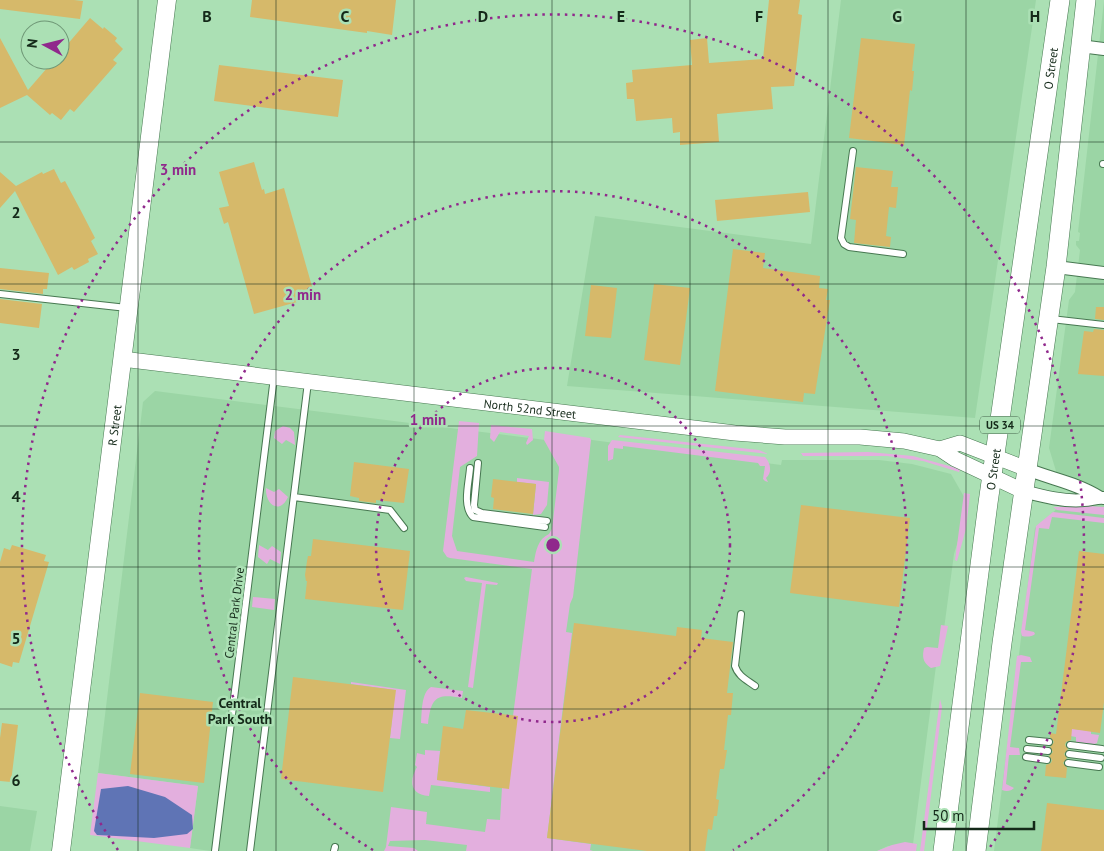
<svg xmlns="http://www.w3.org/2000/svg" width="1104" height="851" viewBox="0 0 1104 851" font-family="'PT Sans',sans-serif">
	<style>
		.built { fill: #9bd5a5 }
		.green { fill: #e3afde }
		.water { fill: #5f74b5 }
		.building { fill: #d6b96a }
		.lines { fill: none; stroke-linecap: round; stroke-linejoin: round }
		.service-casing { stroke: #477851; stroke-width: 8 }
		.minor-casing { stroke: #477851; stroke-width: 14 }
		.tertiary-casing { stroke: #477851; stroke-width: 16 }
		.secondary-casing { stroke: #477851; stroke-width: 19 }
		.primary-casing { stroke: #477851; stroke-width: 20 }
		.service { stroke: #fff; stroke-width: 6 }
		.minor { stroke: #fff; stroke-width: 12 }
		.tertiary { stroke: #fff; stroke-width: 15 }
		.secondary { stroke: #fff; stroke-width: 18 }
		.primary { stroke: #fff; stroke-width: 19 }
		.grid { fill: none; stroke: #142919; stroke-width: 1; stroke-opacity: 0.55 }
		.ring { fill: none; stroke: #90288c; stroke-width: 2.5; stroke-dasharray: 2.5 5 }
		.labels { text-anchor: middle; dominant-baseline: central; stroke-width: 5; stroke-linejoin: round; paint-order: stroke }
		.shield { fill: #abe0b4; stroke: #416048; stroke-width: 1 }
		.shield-label { font-size: 11px; font-weight: bold; fill: #142919 }
		.street-label { font-size: 12px; fill: #142919; stroke: #abe0b4 }
		.neighbourhood-label { font-size: 14px; font-weight: bold; fill: #142919; stroke: #abe0b4 }
		.grid-label { font-size: 16px; text-anchor: middle; font-weight: bold; fill: #142919; stroke: #abe0b4; stroke-width: 5; stroke-linejoin: round; paint-order: stroke }
		.centre { fill: #90288c; stroke: #abe0b4; stroke-width: 2.5 }
		.ring-label { font-size: 15px; text-anchor: middle; font-weight: bold; fill: #90288c; stroke: #abe0b4; stroke-width: 5; stroke-linejoin: round; paint-order: stroke }
	</style>
	<rect width="100%" height="100%" fill="#abe0b4"/>
	<path class="built" d="M841,0H1036L975,418L567,386L595,216L811,244Z
		M1104,1V851H994L1035,528L1067,500L1098,497L1059,481L1049,448L1069,300L1075,292L1080,250L1076,245V241H1079L1080,233L1078,232Z
		M155,391L561,442L562,436L781,465L782,460H879L912,464L951,474L967,502L961,531L954,554L942,644L937,658L913,844L888,846L877,851H210L190,848L198,786L98,773L143,402Z
		M0,806L37,811L30,851H0Z"/>
	<path class="green" d="M459,421L479,423L477,456L460,467L452,536L457,551L534,562C536,550 538,539 549,534L552,529L559,470V467L544,440L545,431L590,438L591,440L573,597L570,604L566,632L572,633L547,838L591,844L590,850L593,851H466L467,845L425,840L390,841L388,846L414,848L418,851H384L386,847L391,807L427,812L426,824L485,832L487,819L500,820L502,788L513,716L532,569L450,558L447,557L443,551Z
		M491,425L532,429L533,440L527,445L526,443L529,436L500,432L494,442L490,438Z
		M283,426L290,428L294,432L295,445L286,440L282,444L274,438L275,431Z
		M620,435L759,450L768,454L618,437Z
		M612,440L765,457C770,462 773,472 766,478L768,482L765,481L763,479L765,466H760L758,463L623,446V449L614,448L613,459L608,461V446Z
		M868,452L913,456L960,469L959,472L923,461L887,456H803L801,453Z
		M517,478L549,482L547,505L541,514L533,515L536,484L517,482Z
		M266,488L274,492L279,489L288,497C280,515 265,505 266,488Z
		M964,493L970,494L966,529L957,561L955,560Z
		M1088,506L1104,507V515L1057,510L1053,507Z
		M1053,512L1104,518V523L1052,517L1049,529L1039,528L1025,630L1034,632L1035,634C1032,637 1026,637 1022,636L1021,632L1036,526Z
		M259,545L268,550L272,546L281,552L280,564L270,559L267,564L258,557Z
		M466,577L498,583L497,585L486,584L473,688L468,687L482,583L466,581L464,578Z
		M253,597L275,599L274,610L252,607Z
		M941,625L948,626L940,666L931,668C923,662 922,658 924,648L927,647L938,648Z
		M1021,655L1030,657L1032,662H1021L1010,747L1019,748L1020,755H1009L1006,784L1014,788C1011,791 1007,792 1002,790L1017,656Z
		M351,682L406,690L400,739L390,738L395,690L351,684Z
		M431,687L463,691L462,698C436,693 431,698 428,724L421,723C422,712 421,693 431,687Z
		M940,699L942,707L924,851H920Z
		M1058,727L1091,731V734L1099,735L1097,743L1094,744L1076,742V737L1065,735Z
		M425,750L440,751L437,780L490,787V792L431,785L429,796C410,795 409,781 417,767L415,765L417,753L425,755Z
		M98,773L198,786L190,848L90,835Z
		M905,842L917,844L916,851H877L892,845Z"/>
	<path class="water" d="M128,786L165,797L192,815L193,829L187,834L154,838L97,835L94,831L101,789Z"/>
	<path class="building" d="M0,0H74L83,1L80,19L0,9Z
		M252,0H396L392,35L367,31V33L250,17Z
		M769,0H800L798,14L802,15L794,86L771,87L773,109L717,114L719,142L680,145V132L673,133L672,118L636,121L634,99H627L626,83L633,82L632,70L692,65L690,40L707,38L709,63L763,59Z
		M90,18L103,29L104,27L117,38L115,41L123,49L113,60L117,63L74,112L70,109L61,120L52,113L50,115L27,95L0,108V38L28,90L54,60H60V53Z
		M861,38L915,44L912,71H914L912,91L910,90L904,145L849,138Z
		M219,65L343,80L338,117L214,101Z
		M254,162L262,190L264,189L265,194L284,188L315,297L254,314L228,222L224,224L219,208L229,206L219,172Z
		M856,167L893,171L891,187H898L896,208L889,207L886,236L891,237L890,247L854,243L856,220L850,219Z
		M54,169L61,183L65,181L80,209L95,238L91,241L98,254L88,259L89,262L74,270L72,267L58,275L15,191L0,208V172L16,186L42,172L43,174Z
		M808,192L810,212L717,221L715,200Z
		M733,249L765,253L763,268L820,276L819,288L828,289L826,300H830L815,394L804,393L803,402L715,391Z
		M0,268L49,273L47,289H43V294L0,289Z
		M654,284L690,288L680,365L644,360Z
		M591,285L617,288L611,338L585,336Z
		M0,299L42,304L39,328L0,323Z
		M1096,307H1104V320L1095,319Z
		M1094,329L1104,330V376L1078,374L1084,331L1093,332Z
		M354,462L409,469L404,503L376,500V503L359,501V498L350,496Z
		M493,479L536,484L533,514L493,509L494,498L491,497Z
		M801,505L910,518L899,607L790,593Z
		M313,539L410,551L403,610L305,599L307,581H306L305,575L307,561L308,556H311Z
		M12,545L46,555L44,561L49,562L19,663L13,662L12,667L0,663V562L4,548L10,550Z
		M1079,551L1104,554V702L1100,733L1072,729L1071,740L1066,742L1065,745L1068,749L1064,754L1067,758L1063,763L1067,768L1066,778L1045,776L1046,765L1051,763L1052,760L1049,756L1053,752L1050,747L1054,742L1050,737V733L1056,734Z
		M574,623L676,636L677,627L702,630L701,638L733,642L727,693H733L731,715H728L724,750H727L724,769H720L716,799L719,800L717,816H714L712,830L708,829L705,851H647L547,838Z
		M293,677L396,690L383,792L281,779Z
		M140,693L213,702L204,783L130,774Z
		M466,710L518,716L509,789L437,780L443,726L463,729Z
		M2,723L18,725L11,782L0,781V738Z
		M1047,803L1104,810V851H1041Z"/>
	<g class="lines">
		<defs>
			<path id="service" d="M853,151L841,238L844,244L849,247L903,254
				M1103,164H1104
				M0,294L127,308
				M1051,319L1104,325
				M478,463L474,505L475,510L482,513L547,521
				M470,468C469,483 462,506 473,517L545,527
				M294,497L390,510L404,528
				M741,614L735,666C738,676 747,680 755,686
				M1029,740L1049,742
				M1070,745L1102,749
				M1027,749L1048,751
				M1069,754L1101,758
				M1026,757L1047,760
				M1068,763L1099,767
				M215,851L274,377
				M250,851L308,382
				M334,851L335,847"/>
			<path id="minor" d="M1080,46L1104,49
				M1056,267L1104,273
				M1027,469C1051,479 1077,483 1099,497
				M1023,491C1042,496 1064,502 1084,500C1091,500 1097,497 1104,498"/>
			<g id="tertiary">
				<path id="s1" d="M122,359L735,433L785,437H860L904,441L940,449L955,459L1023,491"/>
				<path d="M940,449L960,443L1027,469"/>
			</g>
			<g id="secondary">
				<path id="s2" d="M61,851L167,0"/>
			</g>
			<g id="primary">
				<path id="s3" d="M943,851L988,503L1060,0"/>
				<path d="M976,851L1002,643L1056,267L1086,0"/>
			</g>
		</defs>
		<use href="#service" class="service-casing"/>
		<use href="#minor" class="minor-casing"/>
		<use href="#tertiary" class="tertiary-casing"/>
		<use href="#secondary" class="secondary-casing"/>
		<use href="#primary" class="primary-casing"/>
		<use href="#service" class="service"/>
		<use href="#minor" class="minor"/>
		<use href="#tertiary" class="tertiary"/>
		<use href="#secondary" class="secondary"/>
		<use href="#primary" class="primary"/>
	</g>
	<path class="grid" d="M138,0V851M276,0V851M414,0V851M552,0V851M690,0V851M828,0V851M966,0V851M0,142H1104M0,284H1104M0,426H1104M0,567H1104M0,709H1104"/>
	<g class="ring">
		<circle cx="553" cy="545" r="177"/>
		<path d="M373 850A354 354 0 1 1 733 850"/>
		<path d="M118 850A531 531 0 1 1 988 850"/>
	</g>
	<g class="labels">
		<rect class="shield" x="980" y="416.5" width="40" height="17" rx="4"/>
		<g class="shield-label">
			<text x="1000" y="425">US 34</text>
		</g>
		<g class="street-label">
			<text stroke="none"><textPath href="#s3" startOffset="790">O Street</textPath></text>
			<text stroke="none"><textPath href="#s1" startOffset="411">North 52nd Street</textPath></text>
			<text stroke="none"><textPath href="#s2" startOffset="429">R Street</textPath></text>
			<text stroke="none"><textPath href="#s3" startOffset="385">O Street</textPath></text>
			<text transform="translate(234 613) rotate(-83)">Central Park Drive</text>
		</g>
		<g class="neighbourhood-label">
			<text x="240" y="703">Central<tspan x="240" dy="16">Park South</tspan></text>
		</g>
	</g>
	<g class="grid-label">
		<text x="207" y="22">B</text>
		<text x="345" y="22">C</text>
		<text x="483" y="22">D</text>
		<text x="621" y="22">E</text>
		<text x="759" y="22">F</text>
		<text x="897" y="22">G</text>
		<text x="1035" y="22">H</text>
		<text x="16" y="218">2</text>
		<text x="16" y="360">3</text>
		<text x="16" y="502">4</text>
		<text x="16" y="644">5</text>
		<text x="16" y="786">6</text>
	</g>
	<circle cx="553" cy="545" r="8" class="centre"/>
	<g class="ring-label">
		<text x="178" y="175">3 min</text>
		<text x="303" y="300">2 min</text>
		<text x="428" y="425">1 min</text>
	</g>
	<g transform="translate(45 45) rotate(277)"><circle r="24" fill="#abe0b4" stroke="#6f9776"/>
	<path d="M0-4L9 19L0 12L-9 19Z" fill="#90288c"/>
	<text y="-8" font-size="14" font-weight="bold" text-anchor="middle" fill="#142919">N</text>
	</g>
	<path d="M924 821v8h110v-8" fill="none" stroke="#142919" stroke-width="2.5"/>
	<text x="932" y="821" font-size="15" fill="#142919" stroke="#abe0b4" stroke-width="4" paint-order="stroke">50 m</text>
</svg>
